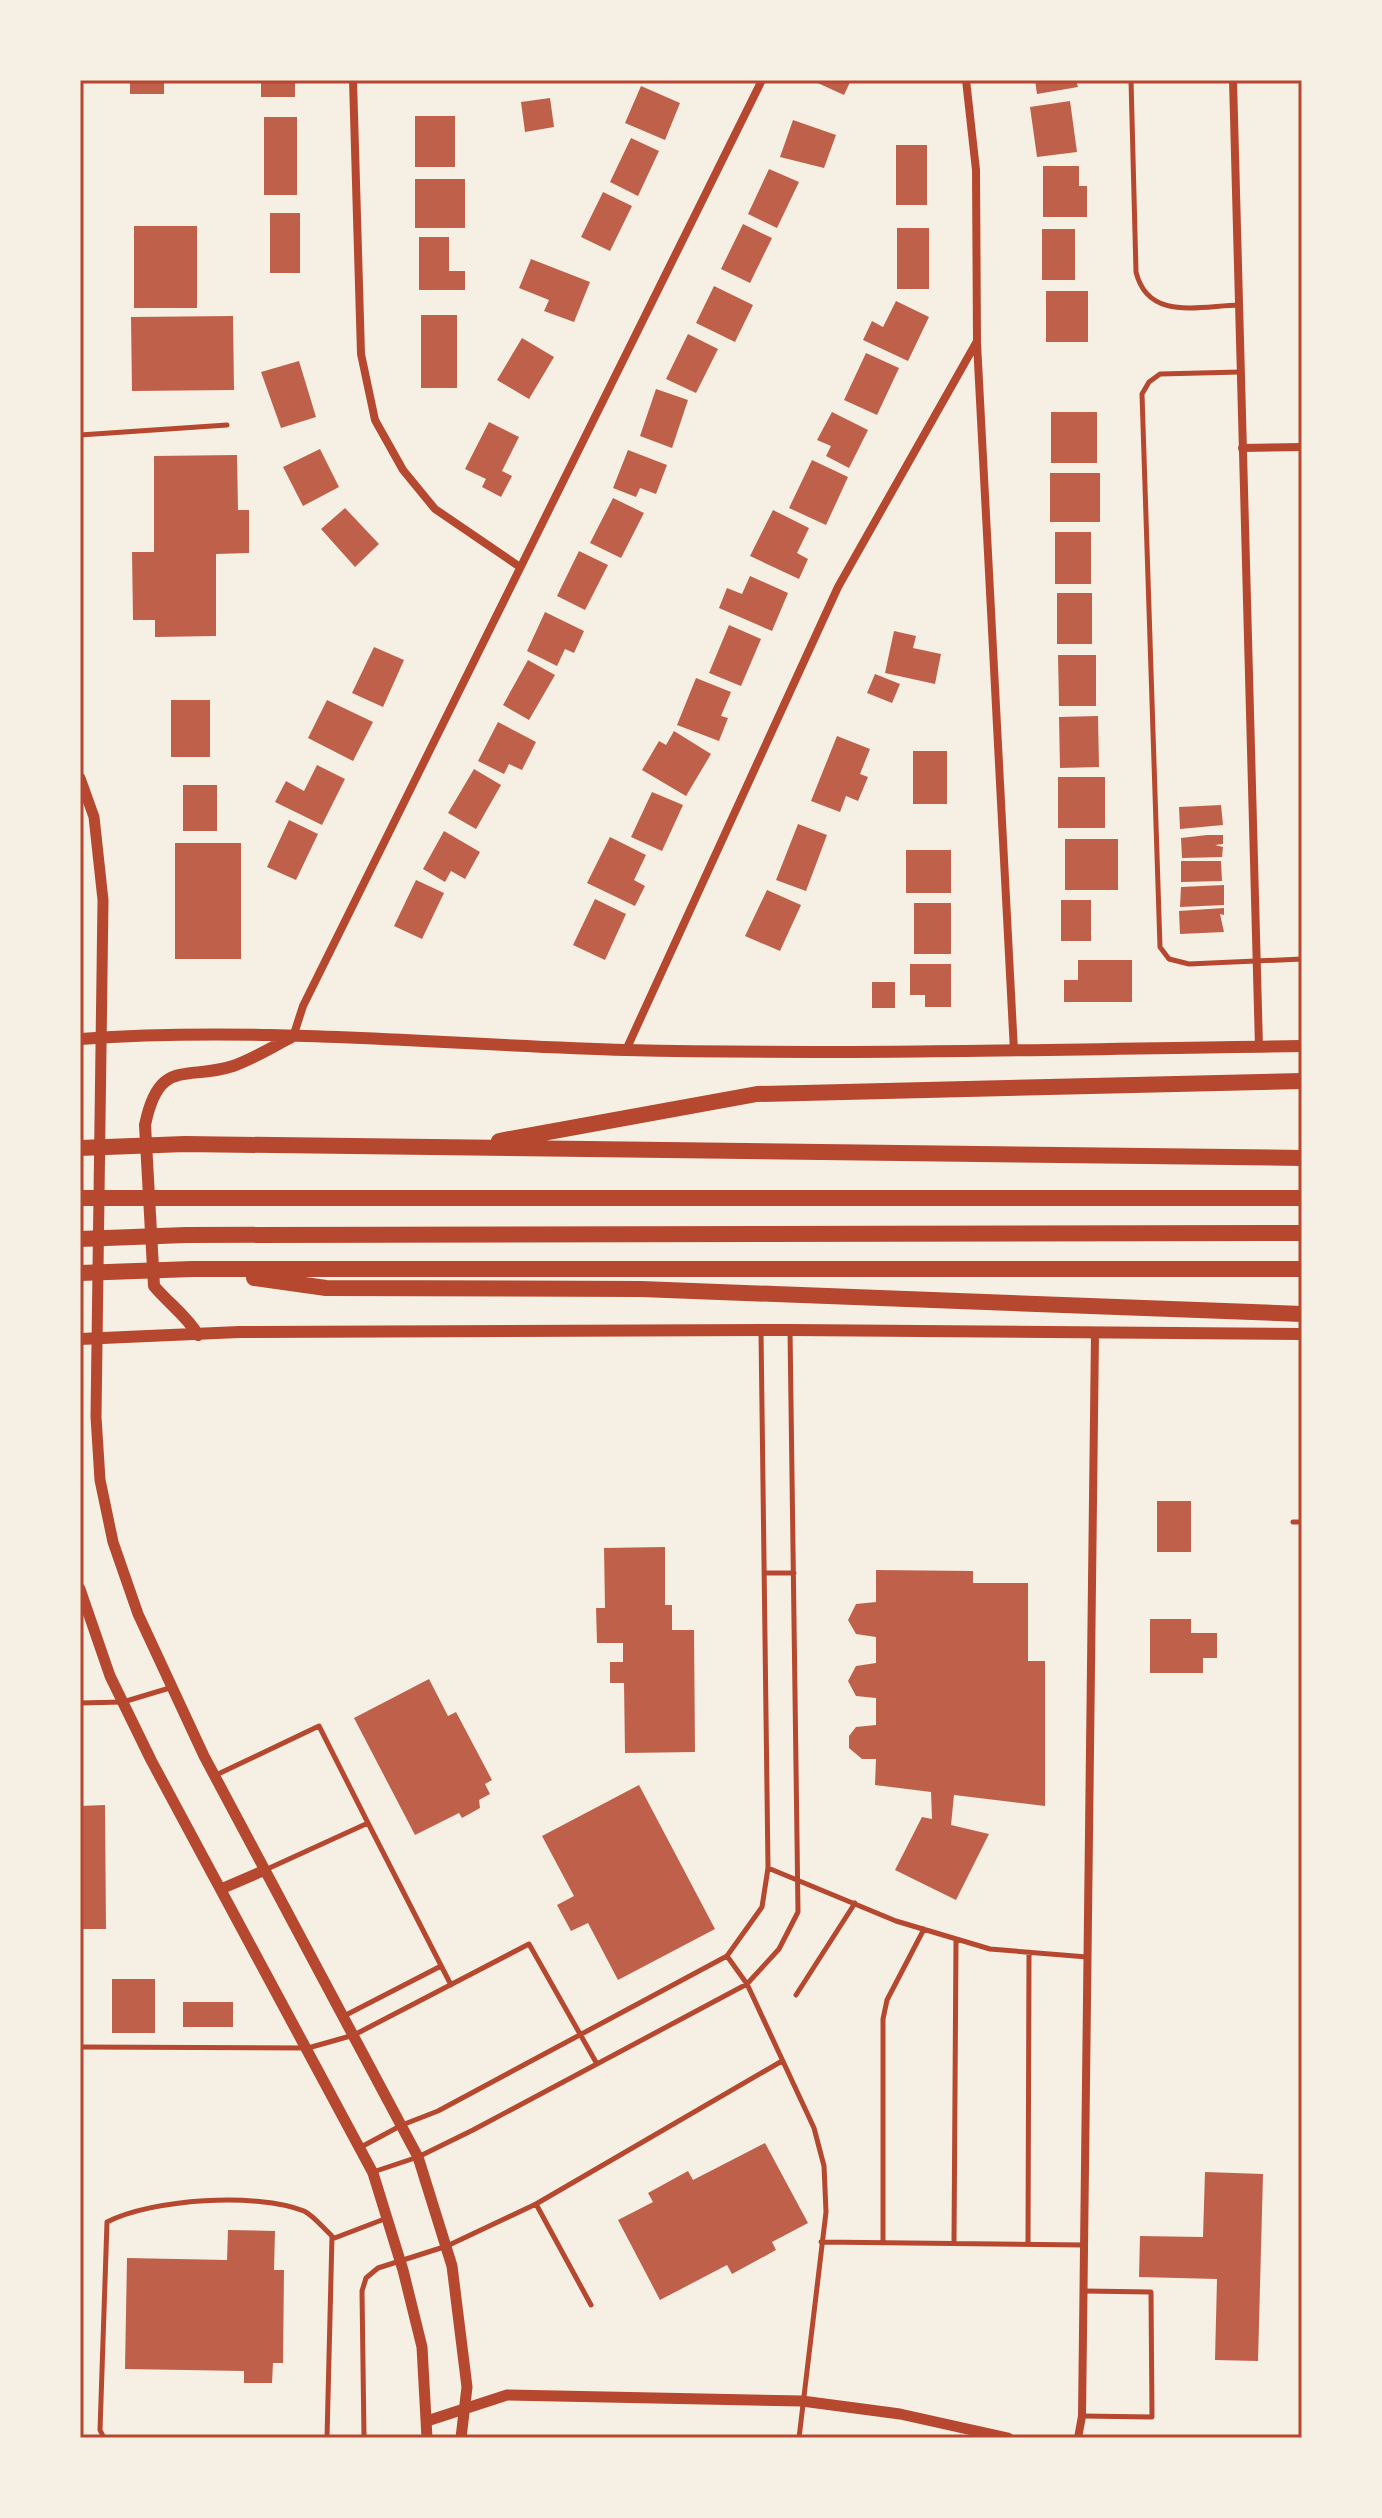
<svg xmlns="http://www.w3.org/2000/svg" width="1382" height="2518" viewBox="0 0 1382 2518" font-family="'Noto Sans',sans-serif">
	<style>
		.building { fill: #bf614a }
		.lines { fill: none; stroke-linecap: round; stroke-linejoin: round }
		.service { stroke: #b5482f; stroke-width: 5 }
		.minor { stroke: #b5482f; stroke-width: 8 }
		.tertiary { stroke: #b5482f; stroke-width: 11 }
		.secondary { stroke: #b5482f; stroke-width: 12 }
		.motorway { stroke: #b5482f; stroke-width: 16 }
		.neatline { fill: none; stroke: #b5482f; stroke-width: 3 }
	</style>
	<rect width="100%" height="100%" fill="#f6efe4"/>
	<path class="building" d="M130,80H164V94H130Z
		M261,80H295V97H261Z
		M811,80H851L844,95Z
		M1035,80H1076L1078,87L1037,94Z
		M641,86L680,103L665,140L625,123Z
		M550,98L554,127L525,132L521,102Z
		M1070,101L1077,152L1037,157L1030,107Z
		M415,116H455V167H415Z
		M264,117H297V195H264Z
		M793,120L836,135L824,168L780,157Z
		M631,138L659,151L638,196L610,182Z
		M896,145H927V205H896Z
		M1043,166H1079V186H1087V217H1043Z
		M769,169L799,182L777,228L748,214Z
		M415,179H465V228H415Z
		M603,192L632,206L610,251L581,237Z
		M270,213H300V273H270Z
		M743,224L772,238L750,283L721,269Z
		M134,226H197V308H134Z
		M897,228H929V289H897Z
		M1042,229H1075V280H1042Z
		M419,237H449V271H465V290H419Z
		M531,259L590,282L574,322L544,311L549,300L519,288Z
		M714,286L753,305L735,342L696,323Z
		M1046,291H1088V342H1046Z
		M896,301L929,317L908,361L863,340L872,321L883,327Z
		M421,315H457V388H421Z
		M233,316L234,390L132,391L131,317Z
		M688,334L718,349L696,393L666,379Z
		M522,338L554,357L529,399L497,380Z
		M866,353L899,368L877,415L844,400Z
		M299,361L316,417L281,428L261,372Z
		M656,389L688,400L672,448L640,436Z
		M832,412L868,430L849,468L826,456L831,446L817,440Z
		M1051,412H1097V463H1051Z
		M489,422L519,437L502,471L512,476L501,497L482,487L486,479L465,469Z
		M320,449L339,487L303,506L283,467Z
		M628,450L667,465L656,494L640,488L636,497L613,488Z
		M237,455L238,510H249V553L216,554V636L155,637V620H133L132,552H154V456Z
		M812,460L848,477L826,525L789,508Z
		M1050,473H1100V522H1050Z
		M613,498L644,513L621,558L590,543Z
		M345,508L379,544L355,567L321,529Z
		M773,510L809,528L797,553L808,559L799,579L750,556Z
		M1055,532H1091V584H1055Z
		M579,551L608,565L585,610L557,596Z
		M750,576L788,593L772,631L719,608L727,588L742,594Z
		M1057,593H1092V644H1057Z
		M545,612L584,631L574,653L565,649L557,666L527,651Z
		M729,625L761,639L741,686L709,673Z
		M894,631L916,636L913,648L941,654L935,684L885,673Z
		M374,647L404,660L383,707L352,693Z
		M1058,655H1096V706H1059Z
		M528,660L555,675L529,720L503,705Z
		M875,674L900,684L892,703L867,693Z
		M696,678L731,692L721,716L728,718L719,741L677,725Z
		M171,700H210V757H171Z
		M327,700L373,722L353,761L308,738Z
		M1098,716L1099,767L1060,768L1059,717Z
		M498,722L536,742L522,770L509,764L504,774L478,761Z
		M674,731L711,754L686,796L642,770L659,741L666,745Z
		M837,736L870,749L860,774L868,777L858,801L846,796L840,812L811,801Z
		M913,751H947V804H913Z
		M317,765L345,779L322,825L275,802L286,781L304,791Z
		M474,769L501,785L476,829L448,813Z
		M1058,777H1105V828H1058Z
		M183,785H217V831H183Z
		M652,792L683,805L662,851L631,837Z
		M1221,805L1223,825L1180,829L1179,807Z
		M289,820L318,834L296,880L267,867Z
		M798,824L827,835L806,891L776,880Z
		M444,831L480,852L465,879L451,871L445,882L423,869Z
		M1207,835H1223V844L1215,845L1223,847L1222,857L1182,858L1181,838Z
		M610,837L646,855L634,880L645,886L635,906L587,883Z
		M1065,839H1118V890H1065Z
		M175,843H241V959H175Z
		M906,850H951V893H906Z
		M1181,861H1221L1222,881L1181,882Z
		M416,880L444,893L422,939L394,926Z
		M1224,885V905L1180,907L1181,887Z
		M767,890L801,905L780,951L745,936Z
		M595,899L626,914L605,960L573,945Z
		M1061,900H1091V941H1061Z
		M914,903H951V954H914Z
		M1224,908V915L1220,914L1224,932L1180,934L1179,911Z
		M1078,960H1132V1002H1064V980H1078Z
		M910,964H951V1007H925V995H910Z
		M872,982H895V1008H872Z
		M1157,1501H1191V1552H1157Z
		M665,1547V1605H672V1630H694L695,1752L625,1753L624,1683H610V1662H623V1643H597L596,1608H605L604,1548Z
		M876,1570L973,1571V1583H1028V1661H1045V1806L954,1795L951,1825L989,1834L956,1900L895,1870L922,1817L932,1819L931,1792L875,1785L876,1759H862L849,1748V1736L856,1727L876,1725V1698L856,1696L848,1681L856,1666L876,1663V1637L856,1634L848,1620L856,1604L876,1602Z
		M1150,1619H1191V1633H1217V1658H1203V1673H1150Z
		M429,1679L448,1716L456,1712L492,1780L485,1784L490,1794L479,1800L480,1808L462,1818L459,1813L415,1835L354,1718Z
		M639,1785L715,1929L618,1980L588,1923L571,1931L557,1905L574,1896L542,1836Z
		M105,1805L106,1929H80V1806Z
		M112,1979H155V2033H112Z
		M183,2002H233V2027H183Z
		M765,2143L808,2223L772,2242L776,2250L732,2274L727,2265L660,2300L618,2220L653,2202L648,2193L688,2171L693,2180Z
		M1205,2172L1263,2174L1258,2361L1215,2360L1217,2279L1139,2277L1140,2236L1203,2237Z
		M228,2230L275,2231L274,2270H284L283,2363H273L272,2383H244V2371L125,2369L127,2258L227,2260Z"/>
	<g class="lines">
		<path class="service" d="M1131,80L1136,272C1148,321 1198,306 1239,305
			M1240,372L1160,374L1149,382L1142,394L1160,947L1169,959L1189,964L1302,959
			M80,435L227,425
			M1293,1522H1302
			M764,1573H794
			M80,1703L123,1702L173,1687
			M216,1775L319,1726L368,1823
			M768,1868L896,1921L990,1949L1087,1957
			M265,1870L368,1823L451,1985
			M727,1956L747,1984L814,2128L824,2166L826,2212L799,2438
			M796,1995L855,1903
			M344,2016L441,1966
			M80,2047L308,2048L354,2035L529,1944L597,2064
			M361,2147L402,2125L438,2111L727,1956L762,1907L768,1868L761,1332
			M373,2172L418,2157L473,2130L747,1984L779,1949L798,1912L790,1330
			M536,2204L591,2305
			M332,2239L387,2218
			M821,2242L1084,2245
			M883,2242V2019L887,2000L924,1929
			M954,2242L956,1939
			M1028,2243L1029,1952
			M1082,2416L1152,2417L1151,2292L1084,2291
			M104,2438L100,2430L107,2222C152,2199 256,2192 304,2211C314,2216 323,2228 332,2236L327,2438
			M364,2438L362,2291L366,2278L378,2268L447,2246L536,2204L782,2061"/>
		<path class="minor" d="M353,80L361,354L375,420L403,470L435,509L520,567
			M966,80L976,170L977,343L1014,1051
			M1233,80L1259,1047
			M1242,448L1302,447
			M293,1037L303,1006L762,80
			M626,1050L838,587L976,343
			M1078,2438L1082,2416L1095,1333"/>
		<path class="tertiary" d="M80,778L94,817L103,900L96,1417L100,1480L113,1542L138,1614L204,1756L418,2157L452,2266L467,2387L461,2438
			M80,1589L110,1676L151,1760L373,2173L403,2270L422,2347L427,2438
			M221,1889L265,1870
			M427,2421L507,2395L802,2401L900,2414L1008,2438"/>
		<path class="secondary" d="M80,1039C262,1026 444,1045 626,1050C852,1055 1077,1049 1302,1046
			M198,1335C186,1315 169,1304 154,1286L145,1125C159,1057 186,1081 233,1066C253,1059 272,1047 290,1038
			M80,1339L239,1332L790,1330L1302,1334"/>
		<path class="motorway" d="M499,1141L757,1094L1302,1081
			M80,1148L185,1144L1302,1158
			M80,1198H1302
			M80,1239L186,1235L1302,1233
			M80,1273L192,1269H1302
			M254,1278L326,1288L641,1289L1302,1314"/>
	</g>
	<rect width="1382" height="2518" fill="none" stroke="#f6efe4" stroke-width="164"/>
	<rect x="82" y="82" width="1218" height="2354" class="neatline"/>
</svg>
